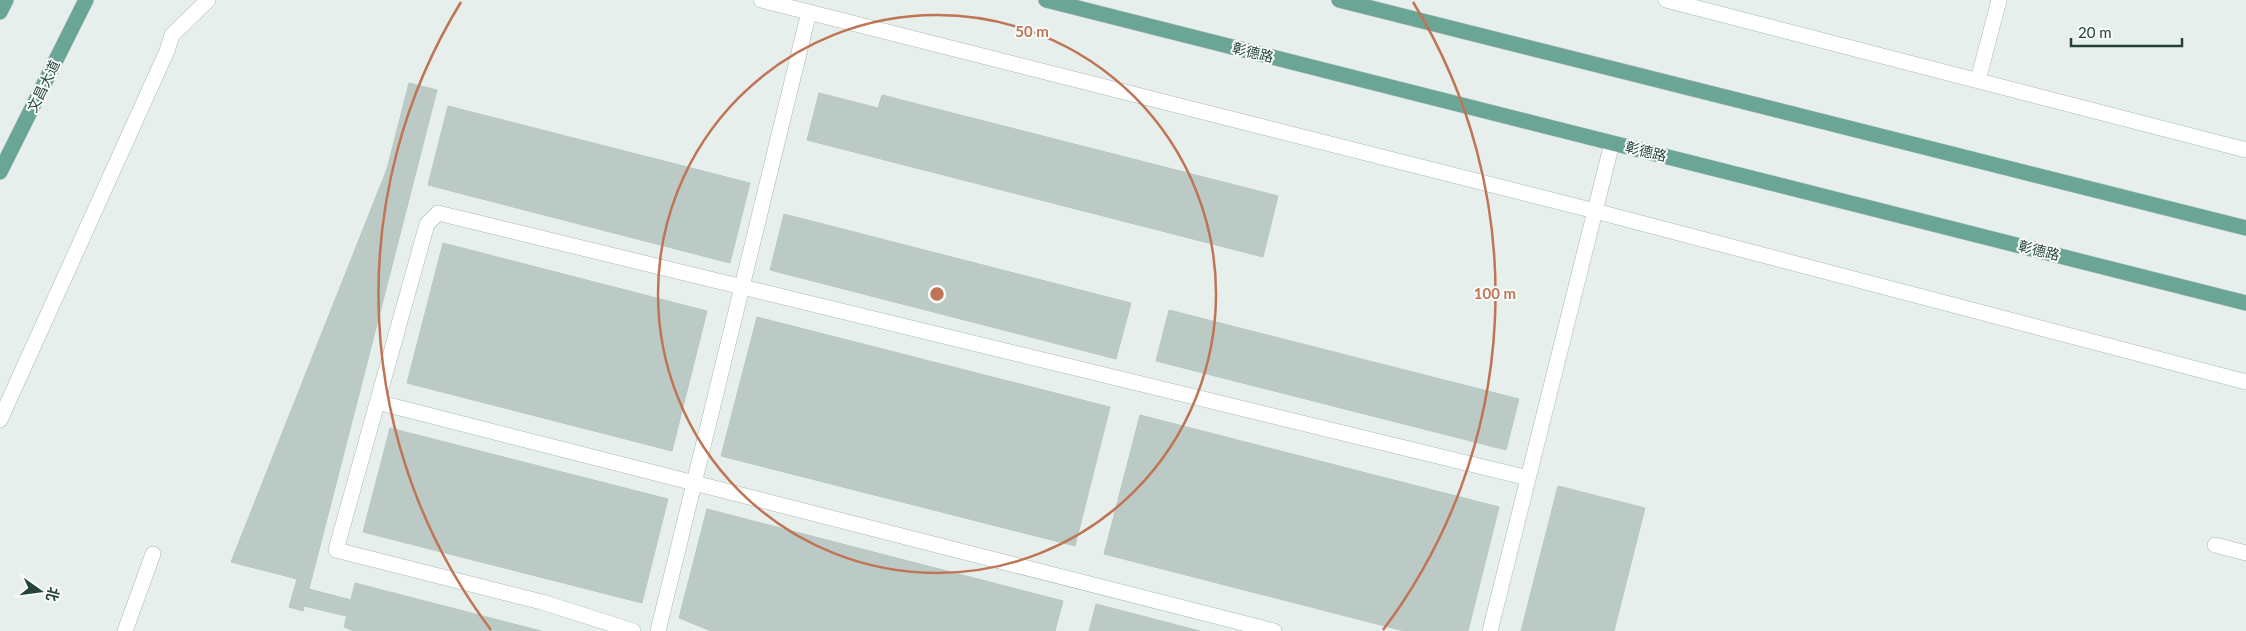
<svg xmlns="http://www.w3.org/2000/svg" width="2246" height="631" viewBox="0 0 2246 631" font-family="Lato,'Noto Sans SC',sans-serif">
	<style>
		.building { fill: #bbcac4; stroke: #b8c9c2 }
		.lines { fill: none; stroke-linecap: round; stroke-linejoin: round }
		.lane-casing { stroke: #a8b8b2; stroke-width: 16 }
		.street-casing { stroke: #a8b8b2; stroke-width: 16 }
		.primary-casing { stroke: #c2cac8; stroke-width: 16 }
		.lane { stroke: #fff; stroke-width: 15 }
		.street { stroke: #fff; stroke-width: 15 }
		.primary { stroke: #6aa596; stroke-width: 15 }
		.ring { fill: none; stroke: #c07456; stroke-width: 2.5 }
		.labels { text-anchor: middle; dominant-baseline: central; stroke-width: 4; stroke-linejoin: round; paint-order: stroke }
		.street-label { font-size: 14px; fill: #24423a; stroke: #f7fbf9 }
		.centre { fill: #c07456; stroke: #f7fbf9; stroke-width: 2.5 }
		.ring-label { font-size: 15px; text-anchor: middle; font-weight: bold; fill: #c07456; stroke: #f7fbf9; stroke-width: 4; stroke-linejoin: round; paint-order: stroke }
	</style>
	<rect width="100%" height="100%" fill="#e6efeb"/>
	<path class="building" d="M409,83L437,90L415,176L387,169Z
		M819,93L878,108L882,95L1278,196L1263,257L807,140Z
		M448,106L750,183L730,263L428,185Z
		M387,169L415,176L375,332L327,320Z
		M784,214L1131,303L1116,359L770,270Z
		M443,243L707,311L672,451L407,383Z
		M1169,310L1519,399L1506,450L1156,361Z
		M757,317L1110,407L1075,546L721,456Z
		M327,320L375,332L309,589L351,600L346,616L304,606L303,611L289,607L297,579L231,562Z
		M1140,415L1499,507L1468,631H1404L1104,554Z
		M390,428L668,499L642,603L363,532Z
		M1558,486L1645,508L1614,631H1521Z
		M707,509L1063,601L1055,631H711L679,618Z
		M355,583L541,631H354L344,627Z
		M1096,604L1200,631H1089Z"/>
	<g class="lines">
		<defs>
			<path id="lane" d="M1978,80L1999,0
				M377,402L1274,631
				M2215,545L2246,553
				M633,631L542,602L336,550L427,224L438,213L1528,478
				M658,631L809,12
				M1490,631L1612,143"/>
			<path id="street" d="M761,0L1595,211L2246,382
				M1666,0L2246,150
				M0,420L167,51L172,35L208,0
				M125,631L153,554"/>
			<path id="primary" d="M1046,0L2246,303
				M1339,0L2246,228
				M0,12L6,0
				M0,172L86,0"/>
		</defs>
		<use href="#lane" class="lane-casing"/>
		<use href="#street" class="street-casing"/>
		<use href="#primary" class="primary-casing"/>
		<use href="#lane" class="lane"/>
		<use href="#street" class="street"/>
		<use href="#primary" class="primary"/>
	</g>
	<g class="ring">
		<circle cx="937" cy="294" r="279"/>
		<path d="M491 630A558 558 0 0 1 461 2M1413 2A558 558 0 0 1 1383 630"/>
	</g>
	<g class="labels">
		<g class="street-label">
			<text transform="translate(1253 52) rotate(14)">彰德路</text>
			<text transform="translate(43 86) rotate(-64)">文昌大道</text>
			<text transform="translate(1646 151) rotate(14)">彰德路</text>
			<text transform="translate(2039 250) rotate(14)">彰德路</text>
		</g>
	</g>
	<circle cx="937" cy="294" r="8" class="centre"/>
	<g class="ring-label">
		<text x="1032" y="37">50 m</text>
		<text x="1495" y="299">100 m</text>
	</g>
	<g transform="translate(40 591) rotate(104)" stroke="#f7fbf9" stroke-width="4" paint-order="stroke">
	<path d="M0-4L9 19L0 12L-9 19Z" fill="#24423a"/>
	<text y="-8" font-size="14" font-weight="bold" text-anchor="middle" fill="#24423a">北</text>
	</g>
	<path d="M2071 38v8h111v-8" fill="none" stroke="#24423a" stroke-width="2.5"/>
	<text x="2078" y="38" font-size="15" fill="#24423a" stroke="#f7fbf9" stroke-width="4" paint-order="stroke">20 m</text>
</svg>
